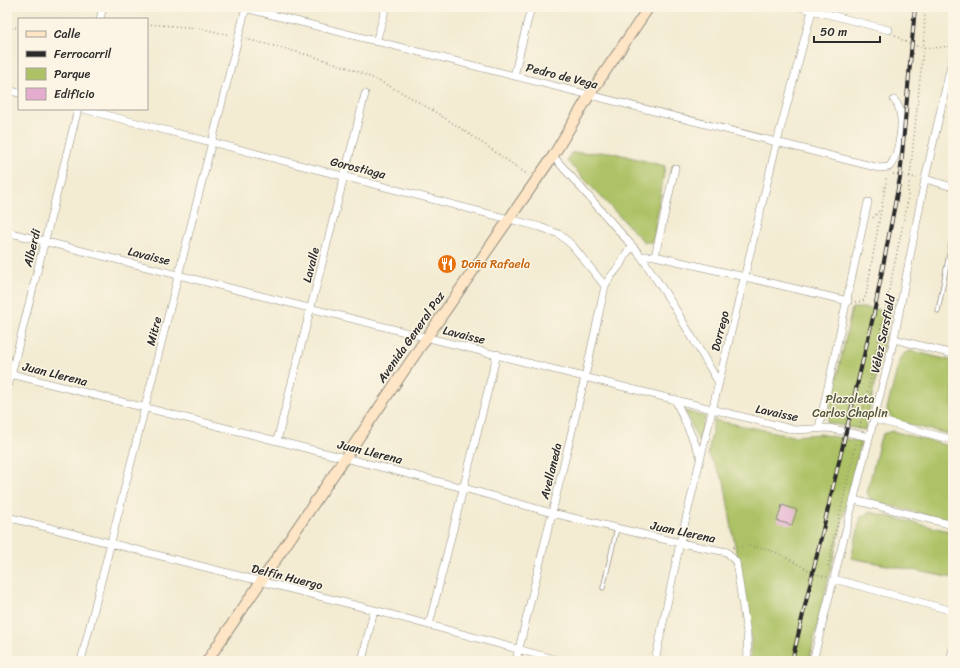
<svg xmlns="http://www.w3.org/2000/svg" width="960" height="668" viewBox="0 0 960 668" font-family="Sriracha,sans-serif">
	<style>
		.green { fill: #adc266; stroke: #6c7648 }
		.building { fill: #e4add0 }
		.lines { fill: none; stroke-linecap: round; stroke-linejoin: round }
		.lane-casing { stroke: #8f8b7e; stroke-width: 5 }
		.street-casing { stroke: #8f8b7e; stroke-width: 8 }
		.secondary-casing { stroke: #8f8b7e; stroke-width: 12 }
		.path { stroke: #8f8b7e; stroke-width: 1.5; stroke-dasharray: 1 3; stroke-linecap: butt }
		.lane { stroke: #fff; stroke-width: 3.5 }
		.street { stroke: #fff; stroke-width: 7 }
		.secondary { stroke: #fde5c5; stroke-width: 10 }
		.rail-casing { stroke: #2b2b2b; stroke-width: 4 }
		.rail { stroke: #fcf5e5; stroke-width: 2.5; stroke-dasharray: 8; stroke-linecap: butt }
		.labels { text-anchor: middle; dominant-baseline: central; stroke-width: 3; stroke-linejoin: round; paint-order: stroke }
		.street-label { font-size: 12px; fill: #2b2b2b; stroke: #fcf5e5 }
		.food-label { font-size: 12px; fill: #c56008; stroke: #fcf5e5; text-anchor: start }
		.park-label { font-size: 12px; fill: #52583d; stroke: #fcf5e5 }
	</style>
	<rect width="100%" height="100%" fill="#fcf5e5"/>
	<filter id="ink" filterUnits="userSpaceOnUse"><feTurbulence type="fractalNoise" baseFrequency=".025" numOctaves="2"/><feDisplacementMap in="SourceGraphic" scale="8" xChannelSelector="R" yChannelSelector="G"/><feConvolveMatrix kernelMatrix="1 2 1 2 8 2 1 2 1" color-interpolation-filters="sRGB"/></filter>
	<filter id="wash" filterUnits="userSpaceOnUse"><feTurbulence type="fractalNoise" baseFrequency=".012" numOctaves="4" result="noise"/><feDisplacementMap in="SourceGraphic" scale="16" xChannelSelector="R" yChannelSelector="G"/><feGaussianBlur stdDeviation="0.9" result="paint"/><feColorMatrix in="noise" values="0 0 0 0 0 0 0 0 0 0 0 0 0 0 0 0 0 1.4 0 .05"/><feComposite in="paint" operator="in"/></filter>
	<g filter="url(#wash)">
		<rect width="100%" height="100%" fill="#f3ebd2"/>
		<path class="green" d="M610,152L665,166L653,242H644L567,161L571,153Z
			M852,308H867L890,312L865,430L827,423Z
			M912,351L953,361V435L897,422C891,418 889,415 887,409L900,358L906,352Z
			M685,411L705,417L699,442Z
			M714,420L793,436L820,434L861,442L809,661H750L751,641L724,481L708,454Z
			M892,431L953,447V522L872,501L867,493L880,440L883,434Z
			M870,512L953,532V578L851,558L861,517Z"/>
		<g id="blocks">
			<path class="building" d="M782,505L797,510L792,525L777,521Z"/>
		</g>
	</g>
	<g filter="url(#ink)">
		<use href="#blocks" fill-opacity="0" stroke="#8f8b7e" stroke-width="1"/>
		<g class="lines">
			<defs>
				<path id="lane" d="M938,311L951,244L953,243
					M603,588L617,528"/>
				<path id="street" d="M241,7L879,168L889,167C900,155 907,111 894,100
					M800,7L889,30
					M100,19L103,7
					M376,42L386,7
					M514,76L531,7
					M7,90L19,93
					M83,109L540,227L559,234L572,245L605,286
					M553,156L641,256L673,305L719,383
					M925,179L953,187
					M7,232L795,430L829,428L869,437
					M641,256H655L848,301
					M655,256L675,168
					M894,339L953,354
					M7,373L464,488L552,513L680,543L727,552L736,562L747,634L748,661
					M7,391L78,109
					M675,399L701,457
					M874,419L953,440
					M819,428L868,202
					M277,441L365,94
					M854,500L953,525
					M7,517L374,610L561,661
					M834,579L953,611
					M429,625L497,354
					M7,659L14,661
					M81,661L246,7
					M362,661L374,610
					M516,661L585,377L605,286C609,277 615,272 620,265C625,256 624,254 633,247
					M655,661L680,543L777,142L813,7
					M813,661L894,339L925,179L953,56
					M950,661L953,648"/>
				<path id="secondary" d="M207,661L427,337L553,156L590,94L649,7"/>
			</defs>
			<use href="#lane" class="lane-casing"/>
			<use href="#street" class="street-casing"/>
			<use href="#secondary" class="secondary-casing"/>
			<path class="path" d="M147,24L198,28L230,35
				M7,29L19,27
				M895,35C912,49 933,50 953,45
				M246,39C281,48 317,56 351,69C415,94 471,135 528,175
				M893,174L917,178
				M873,218L881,209
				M855,302L863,301L866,295L886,182V176
				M860,427L907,205L924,40L925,7
				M733,547L750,546L764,548L780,554L813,573L827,577
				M828,566L856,443"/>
			<use href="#lane" class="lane"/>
			<use href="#street" class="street"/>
			<use href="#secondary" class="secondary"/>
			<defs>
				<path id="rail" d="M792,661L874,313L900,178L915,7"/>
			</defs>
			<use href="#rail" class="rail-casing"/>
			<use href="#rail" class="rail"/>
		</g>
	</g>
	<defs>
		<symbol id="restaurant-disc" viewBox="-11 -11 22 22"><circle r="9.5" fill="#e8710a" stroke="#fcf5e5"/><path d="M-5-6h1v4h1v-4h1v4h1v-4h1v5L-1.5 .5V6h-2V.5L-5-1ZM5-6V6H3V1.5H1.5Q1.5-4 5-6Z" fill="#fff"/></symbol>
	</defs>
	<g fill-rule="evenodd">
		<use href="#restaurant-disc" x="436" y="253" width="22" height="22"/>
	</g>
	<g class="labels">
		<g class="street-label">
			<text transform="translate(562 76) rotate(14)">Pedro de Vega</text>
			<text transform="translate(358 168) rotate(14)">Gorostiaga</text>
			<text transform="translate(32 248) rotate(-76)">Alberdi</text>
			<text transform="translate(149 256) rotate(14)">Lavaisse</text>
			<text transform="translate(311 265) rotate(-76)">Lavalle</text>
			<text transform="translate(154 331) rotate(-76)">Mitre</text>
			<text transform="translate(720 331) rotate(-76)">Dorrego</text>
			<text transform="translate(883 334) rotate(-78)">Vélez Sarsfield</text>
			<text transform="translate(464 335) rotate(14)">Lavaisse</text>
			<text transform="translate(411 337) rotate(-55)">Avenida General Paz</text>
			<text transform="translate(55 374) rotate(14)">Juan Llerena</text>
			<text transform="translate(777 413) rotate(12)">Lavaisse</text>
			<text transform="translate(370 452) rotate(14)">Juan Llerena</text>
			<text transform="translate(551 471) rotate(-76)">Avellaneda</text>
			<text transform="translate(683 532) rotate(12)">Juan Llerena</text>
			<text transform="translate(287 577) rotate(14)">Delfín Huergo</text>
		</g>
		<g class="food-label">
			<text x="461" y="264">Doña Rafaela</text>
		</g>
		<g class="park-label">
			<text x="850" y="399">Plazoleta<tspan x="850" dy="14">Carlos Chaplin</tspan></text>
		</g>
	</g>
	<rect width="960" height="668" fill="none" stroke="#fcf5e5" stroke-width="24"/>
	<rect x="18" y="18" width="130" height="92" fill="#fcf5e5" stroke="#a8a49b"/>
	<rect x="26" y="31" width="20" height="6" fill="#fde5c5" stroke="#a8a49b"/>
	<text x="54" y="38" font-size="12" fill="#2b2b2b">Calle</text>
	<rect x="26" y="51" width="20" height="6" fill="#2b2b2b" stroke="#a8a49b"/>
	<text x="54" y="58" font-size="12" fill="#2b2b2b">Ferrocarril</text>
	<rect x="26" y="68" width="20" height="12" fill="#adc266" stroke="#a8a49b"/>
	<text x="54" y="78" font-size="12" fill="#2b2b2b">Parque</text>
	<rect x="26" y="88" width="20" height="12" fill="#e4add0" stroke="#a8a49b"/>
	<text x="54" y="98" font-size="12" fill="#2b2b2b">Edificio</text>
	<path d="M814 36v6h66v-6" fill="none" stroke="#2b2b2b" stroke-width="2"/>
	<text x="820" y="36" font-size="12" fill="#2b2b2b" stroke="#fcf5e5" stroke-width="3" paint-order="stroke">50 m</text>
</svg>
